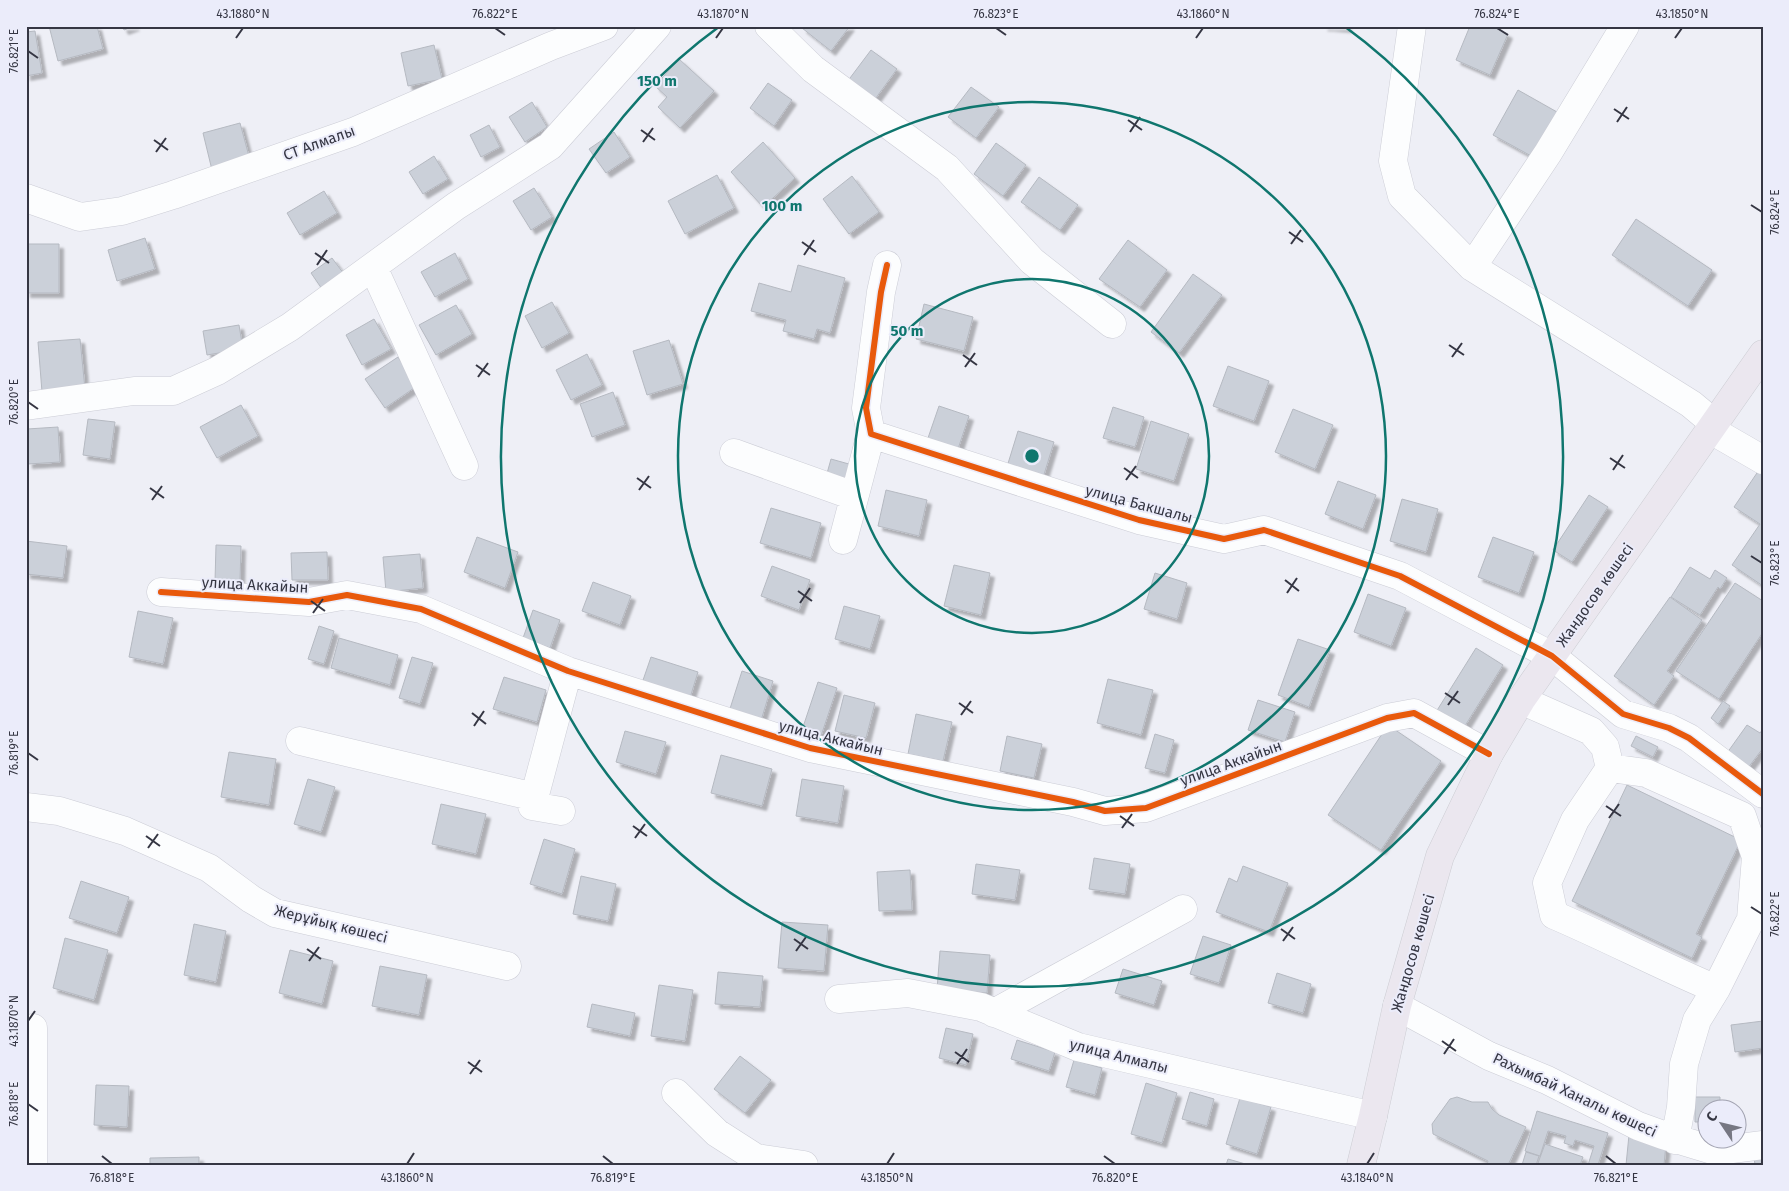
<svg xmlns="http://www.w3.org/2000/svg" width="1789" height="1191" viewBox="0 0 1789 1191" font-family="'Fira Sans',sans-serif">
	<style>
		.building { fill: #cbd0d9; stroke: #b5b9c1; filter: url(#shadow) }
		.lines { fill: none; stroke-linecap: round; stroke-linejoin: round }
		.minor-casing { stroke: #cccdd6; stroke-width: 29 }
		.major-casing { stroke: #cccdd3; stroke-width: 29 }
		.minor { stroke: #fcfdfe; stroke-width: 28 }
		.major { stroke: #ebe7ef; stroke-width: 28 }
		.cycleway-casing { stroke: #ebecfa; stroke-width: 9 }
		.cycleway { stroke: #e8590c; stroke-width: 6 }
		.ticks { fill: none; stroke: #353643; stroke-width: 2 }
		.ring { fill: none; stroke: #0f766e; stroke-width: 2.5 }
		.labels { text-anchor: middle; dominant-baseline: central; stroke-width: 4; stroke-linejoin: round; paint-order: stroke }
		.street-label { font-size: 15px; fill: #353643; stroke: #ebecfa }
		.centre { fill: #0f766e; stroke: #ebecfa; stroke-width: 2.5 }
		.ring-label { font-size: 15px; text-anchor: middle; font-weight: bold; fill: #0f766e; stroke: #ebecfa; stroke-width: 4; stroke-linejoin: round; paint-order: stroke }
		.neatline { fill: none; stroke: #353643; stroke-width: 2 }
		.ticks-label { font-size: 12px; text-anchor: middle; fill: #353643 }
	</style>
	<defs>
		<filter id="shadow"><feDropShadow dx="4.5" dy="4.5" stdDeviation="1" flood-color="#0004"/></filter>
	</defs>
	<rect width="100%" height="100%" fill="#eeeff6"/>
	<path class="building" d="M49,26H97L103,49L58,61Z
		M122,26H135L124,30Z
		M804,26H850L831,51L802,28Z
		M1323,26H1347V28Z
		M1470,26H1491L1508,34L1490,75L1456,60Z
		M35,31L42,73L26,76V32Z
		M434,45L442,79L408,86L401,53Z
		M871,50L897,69L873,102L847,82Z
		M679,59L714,91L680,128L658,107L667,97L655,86Z
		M768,83L792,100L774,126L750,108Z
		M971,87L999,107L976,138L948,117Z
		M1518,90L1557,112L1533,157L1493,135Z
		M532,102L547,127L525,142L509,117Z
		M240,123L250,160L212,170L203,133Z
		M489,125L500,147L481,157L470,135Z
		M614,132L630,157L606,173L589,149Z
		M763,142L795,178L763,207L731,172Z
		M996,143L1026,165L1003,196L974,174Z
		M434,156L448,179L423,194L409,172Z
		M717,175L734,208L685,234L668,201Z
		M852,176L879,212L849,234L823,199Z
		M1039,177L1078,205L1060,230L1021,202Z
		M534,188L552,217L531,230L513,201Z
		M324,191L337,213L300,235L287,213Z
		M1636,219L1712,270L1688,306L1612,255Z
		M145,238L155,269L117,281L108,250Z
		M1128,240L1167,270L1140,307L1099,279Z
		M26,244H59V293H26Z
		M455,253L468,279L435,297L421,272Z
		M332,258L344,274L322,289L311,273Z
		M798,265L845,278L830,333L817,329L814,339L783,331L786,320L751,311L759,283L791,292Z
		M1193,274L1222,295L1179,353L1151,332Z
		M552,302L569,333L542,348L525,316Z
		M924,304L973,317L964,351L916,339Z
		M456,305L472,334L436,355L419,325Z
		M374,319L391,349L362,365L346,335Z
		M239,325L243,349L207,355L203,331Z
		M80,339L85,389L42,392L38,342Z
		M669,340L683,384L647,395L633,351Z
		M587,354L602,385L571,400L556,370Z
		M398,357L417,386L385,408L365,379Z
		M1228,366L1269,381L1254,421L1213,406Z
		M613,392L625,425L592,437L580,404Z
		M241,405L258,436L217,458L200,427Z
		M939,406L969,416L958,449L928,438Z
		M1113,407L1144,417L1135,447L1103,438Z
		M1293,409L1333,425L1315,469L1275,452Z
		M88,419L115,422L110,459L83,455Z
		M1151,421L1189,434L1174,481L1136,469Z
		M58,427L60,462L28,464L27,429Z
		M1018,431L1054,442L1042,481L1006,470Z
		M831,459L856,466L851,484L826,477Z
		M1761,467L1763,468V586L1732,565L1760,524L1734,507Z
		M1338,481L1376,495L1363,529L1325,514Z
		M886,490L927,500L919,536L878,526Z
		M1589,495L1608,507L1572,562L1553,550Z
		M1402,499L1438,509L1426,552L1390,541Z
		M771,508L821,523L811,558L760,543Z
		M477,537L518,552L505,588L464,572Z
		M1493,537L1534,552L1519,593L1478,577Z
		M26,541L67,546L63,578L26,574Z
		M216,545L241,546L240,581H215Z
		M327,552L328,580H292L291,553Z
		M420,554L423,588L386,592L383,557Z
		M954,565L990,573L981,615L944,606Z
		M772,566L810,580L799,610L761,596Z
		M1690,567L1710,579L1715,570L1727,578L1720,589L1718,587L1700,615L1671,597Z
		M1155,573L1187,583L1177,619L1144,609Z
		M593,582L631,596L620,625L582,611Z
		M1735,583L1763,601V632L1719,699L1676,671Z
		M1368,594L1406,608L1391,646L1354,632Z
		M1670,597L1702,620L1667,671L1674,676L1654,705L1614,676Z
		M844,606L880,616L870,649L835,639Z
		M533,610L560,620L550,648L523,638Z
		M138,611L173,618L163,664L129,657Z
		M319,626L334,631L324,664L308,659Z
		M339,638L398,655L390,685L331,668Z
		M1298,639L1330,650L1309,707L1278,695Z
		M1476,648L1503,665L1463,729L1436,712Z
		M412,657L433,663L420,704L399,698Z
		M651,657L698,672L689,701L641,686Z
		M742,671L773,681L760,724L728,715Z
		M504,677L546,690L537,722L493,709Z
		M1108,679L1153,690L1141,735L1097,723Z
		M818,682L837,688L819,742L800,736Z
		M844,695L875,703L866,738L835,731Z
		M1258,700L1295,712L1285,742L1248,730Z
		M1723,701L1730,706L1718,724L1711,718Z
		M916,714L952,722L943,761L908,754Z
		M1388,725L1441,761L1381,850L1328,815Z
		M1747,725L1760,733L1763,729V748L1748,768L1727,753Z
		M625,731L666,742L656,774L616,762Z
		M1155,734L1174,740L1165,773L1145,768Z
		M1007,736L1042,744L1034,778L1000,771Z
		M1636,736L1658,747L1653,757L1631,746Z
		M229,752L276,759L269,805L221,797Z
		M721,755L772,769L762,806L711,793Z
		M308,779L335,787L321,832L294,824Z
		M802,779L844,786L838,823L796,816Z
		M1627,785L1741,840L1696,934L1702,937L1692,958L1572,901Z
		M441,804L486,814L476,854L432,844Z
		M544,839L575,849L562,894L530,884Z
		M1094,858L1130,864L1125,894L1089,889Z
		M976,864L1020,870L1015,900L972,894Z
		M1243,866L1288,883L1269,932L1216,912L1229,878L1237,882Z
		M910,870L912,910L879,911L877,872Z
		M581,876L616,884L608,921L573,914Z
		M81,881L129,897L117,933L69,918Z
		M782,922L828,925L824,971L778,968Z
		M194,924L226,931L216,982L184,975Z
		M1203,936L1231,945L1219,983L1190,974Z
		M65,938L108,950L94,1000L53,988Z
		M290,950L333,961L322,1004L279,993Z
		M940,951L990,955L987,993L937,989Z
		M380,966L427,975L419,1015L372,1006Z
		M1123,969L1162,981L1154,1005L1115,993Z
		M718,972L763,976L760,1007L715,1004Z
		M1277,973L1311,984L1303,1013L1268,1003Z
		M659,985L693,990L685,1041L651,1036Z
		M592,1004L635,1013L630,1036L587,1027Z
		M1763,1021V1048L1735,1052L1731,1025Z
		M946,1028L973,1034L966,1065L939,1058Z
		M1017,1040L1055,1052L1049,1071L1011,1059Z
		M740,1056L771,1080L745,1113L714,1089Z
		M1074,1060L1102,1068L1095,1095L1066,1087Z
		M1146,1083L1177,1093L1162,1143L1131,1134Z
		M96,1085L129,1086L127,1127L94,1125Z
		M1190,1092L1214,1099L1207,1126L1182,1119Z
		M1457,1097L1472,1102H1488L1492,1109L1499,1115L1526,1127L1508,1165H1487L1488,1161L1433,1134L1432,1124L1450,1099Z
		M1695,1097H1720V1108H1706V1122H1695Z
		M1240,1098L1271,1107L1257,1154L1226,1144Z
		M1537,1111L1608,1133L1598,1165H1588L1594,1146L1575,1140L1573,1146L1564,1143L1566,1136L1548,1131L1540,1156L1525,1151Z
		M1629,1135L1666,1144L1664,1165H1626Z
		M1545,1144L1583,1157L1580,1165H1542L1538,1163Z
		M1526,1152L1539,1156L1536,1165H1522Z
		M199,1157V1165H150V1158Z
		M1754,1157H1763V1165H1755Z
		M1228,1159L1249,1165H1226Z"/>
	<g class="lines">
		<defs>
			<path id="minor" d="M769,26L813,69L947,168L1032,261L1112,324
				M1412,26L1393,161L1402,196L1472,267
				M1625,26L1548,153L1472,267L1691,404L1715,424
				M26,198L80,217L122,211L173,195L353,132L551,46L604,26
				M887,265L881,292L866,408L871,434L1139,520L1224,539L1264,530L1400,576L1552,656L1623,714L1669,728L1689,738L1763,794
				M373,267L464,466
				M26,406L134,391H173L217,371L290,327L456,206L550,146L657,26
				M1711,430L1763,460
				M734,453L854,496
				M843,540L871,434
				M161,592L309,602L347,595L421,609L568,671L810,748L1073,802L1105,811L1146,808L1387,718L1414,713L1489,754
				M1521,700L1591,731L1605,747L1610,768
				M300,741L535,797
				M26,807L59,811L125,831L209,868L251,899L275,913L507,966
				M561,811L532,806L568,671
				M839,999L908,993L981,1007L1078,1047L1373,1116
				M1397,1006L1489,1056L1547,1080L1638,1126L1663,1135L1716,1151L1763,1145
				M994,1013L1183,909
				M676,1093L717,1133L756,1158L804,1165
				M1675,1140L1681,1107L1684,1064L1697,1020L1716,989L1751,919L1756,857L1742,816L1646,773L1610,768L1575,820L1547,883L1554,915C1608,938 1661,966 1716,989
				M33,1165V1028"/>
			<path id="major" d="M1361,1165L1373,1116L1397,1006L1440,856L1489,754L1521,700L1763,354"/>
		</defs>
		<use href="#minor" class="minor-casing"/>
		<use href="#major" class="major-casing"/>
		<use href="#minor" class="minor"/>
		<use href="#major" class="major"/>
		<defs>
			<path id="cycleway" d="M887,265L881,292L866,408L871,434L1139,520L1224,539L1264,530L1400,576L1552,656L1623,714L1669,728L1689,738L1763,794
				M161,592L309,602L347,595L421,609L568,671L810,748L1073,802L1105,811L1146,808L1387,718L1414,713L1489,754"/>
		</defs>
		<use href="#cycleway" class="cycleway-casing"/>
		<use href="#cycleway" class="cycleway"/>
	</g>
	<path class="ticks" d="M495,28L505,35M996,28L1006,35M1497,28L1508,35M236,38L243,28M716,38L723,28M1196,38L1203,28M1675,38L1682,28M28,51L38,58M1614,109L1629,119M1128,120L1142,130M1617,122L1627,107M641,130L655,140M1130,132L1140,117M154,140L168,150M643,142L653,128M156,152L166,138M1751,205L1762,212M1289,232L1303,242M802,242L816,252M1291,244L1301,230M315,253L329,263M804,255L814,240M317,265L327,250M1449,345L1464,355M963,355L977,365M1452,357L1462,343M476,365L490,375M965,367L975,353M478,377L488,363M28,402L38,409M1610,458L1625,468M1124,468L1138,478M1613,470L1623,455M637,478L651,488M1126,480L1136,466M150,488L164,498M639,490L649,476M152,500L162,486M1751,556L1762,563M1285,580L1299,591M798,591L812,601M1287,593L1297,578M311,601L325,611M800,603L810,588M313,613L323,599M1445,693L1460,703M959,703L973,713M1448,705L1458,691M472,713L486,724M961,715L971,701M474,726L484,711M28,753L38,760M1606,806L1621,816M1120,816L1134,826M1609,818L1619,804M633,826L647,836M1122,828L1132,814M146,836L160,846M635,838L645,824M148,848L158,834M1751,907L1762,914M1281,929L1295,939M794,939L808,949M1283,941L1293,927M307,949L321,959M796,951L806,937M309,961L319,947M28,1021L35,1011M1442,1041L1456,1051M955,1052L969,1062M1444,1054L1454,1039M468,1062L482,1072M957,1064L967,1049M470,1074L480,1060M28,1104L38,1111M102,1156L112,1164M603,1156L613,1164M1104,1156L1115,1164M1606,1156L1616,1164M407,1164L414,1153M887,1164L894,1153M1367,1164L1374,1153"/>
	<g class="ring">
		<circle cx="1032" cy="456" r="177"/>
		<circle cx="1032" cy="456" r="354"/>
		<path d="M1344 26A531 531 0 1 1 720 26"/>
	</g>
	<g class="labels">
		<g class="street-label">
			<text transform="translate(319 143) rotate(-20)">СТ Алмалы</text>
			<text transform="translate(1139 504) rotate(15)">улица Бакшалы</text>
			<text transform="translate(255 585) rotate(3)">улица Аккайын</text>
			<text transform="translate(1595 595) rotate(-55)">Жандосов көшесі</text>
			<text transform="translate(831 738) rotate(14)">улица Аккайын</text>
			<text transform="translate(1231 763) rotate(-20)">улица Аккайын</text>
			<text transform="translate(331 924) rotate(14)">Жерұйық көшесі</text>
			<text transform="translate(1413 953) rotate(-74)">Жандосов көшесі</text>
			<text transform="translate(1119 1056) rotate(14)">улица Алмалы</text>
			<text transform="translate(1575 1095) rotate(25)">Рахымбай Ханалы көшесі</text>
		</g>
	</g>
	<circle cx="1032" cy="456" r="8" class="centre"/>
	<g class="ring-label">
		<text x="657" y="86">150 m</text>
		<text x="782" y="211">100 m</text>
		<text x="907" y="336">50 m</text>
	</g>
	<rect width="1789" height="1191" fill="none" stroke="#ebecfa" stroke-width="55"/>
	<g transform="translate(1722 1124) rotate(305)"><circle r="24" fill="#ebecfa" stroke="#a2a3b1"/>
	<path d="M0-4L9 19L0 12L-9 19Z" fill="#767782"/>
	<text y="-8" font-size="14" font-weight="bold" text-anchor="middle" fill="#353643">С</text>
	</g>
	<rect x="28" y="28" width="1734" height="1136" class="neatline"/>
	<g class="ticks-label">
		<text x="243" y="18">43.1880°N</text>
		<text x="495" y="18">76.822°E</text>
		<text x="723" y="18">43.1870°N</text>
		<text x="996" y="18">76.823°E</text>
		<text x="1203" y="18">43.1860°N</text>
		<text x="1497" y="18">76.824°E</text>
		<text x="1682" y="18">43.1850°N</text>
		<text transform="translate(14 51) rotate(-90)" y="4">76.821°E</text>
		<text transform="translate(1775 212) rotate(-90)" y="4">76.824°E</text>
		<text transform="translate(14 402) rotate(-90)" y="4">76.820°E</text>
		<text transform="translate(1775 563) rotate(-90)" y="4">76.823°E</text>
		<text transform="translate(14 753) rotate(-90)" y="4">76.819°E</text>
		<text transform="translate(1775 914) rotate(-90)" y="4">76.822°E</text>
		<text transform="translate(14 1021) rotate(-90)" y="4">43.1870°N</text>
		<text transform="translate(14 1104) rotate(-90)" y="4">76.818°E</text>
		<text x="112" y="1182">76.818°E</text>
		<text x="407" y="1182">43.1860°N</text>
		<text x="613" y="1182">76.819°E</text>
		<text x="887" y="1182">43.1850°N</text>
		<text x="1115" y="1182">76.820°E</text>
		<text x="1367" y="1182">43.1840°N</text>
		<text x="1616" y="1182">76.821°E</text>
	</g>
</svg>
